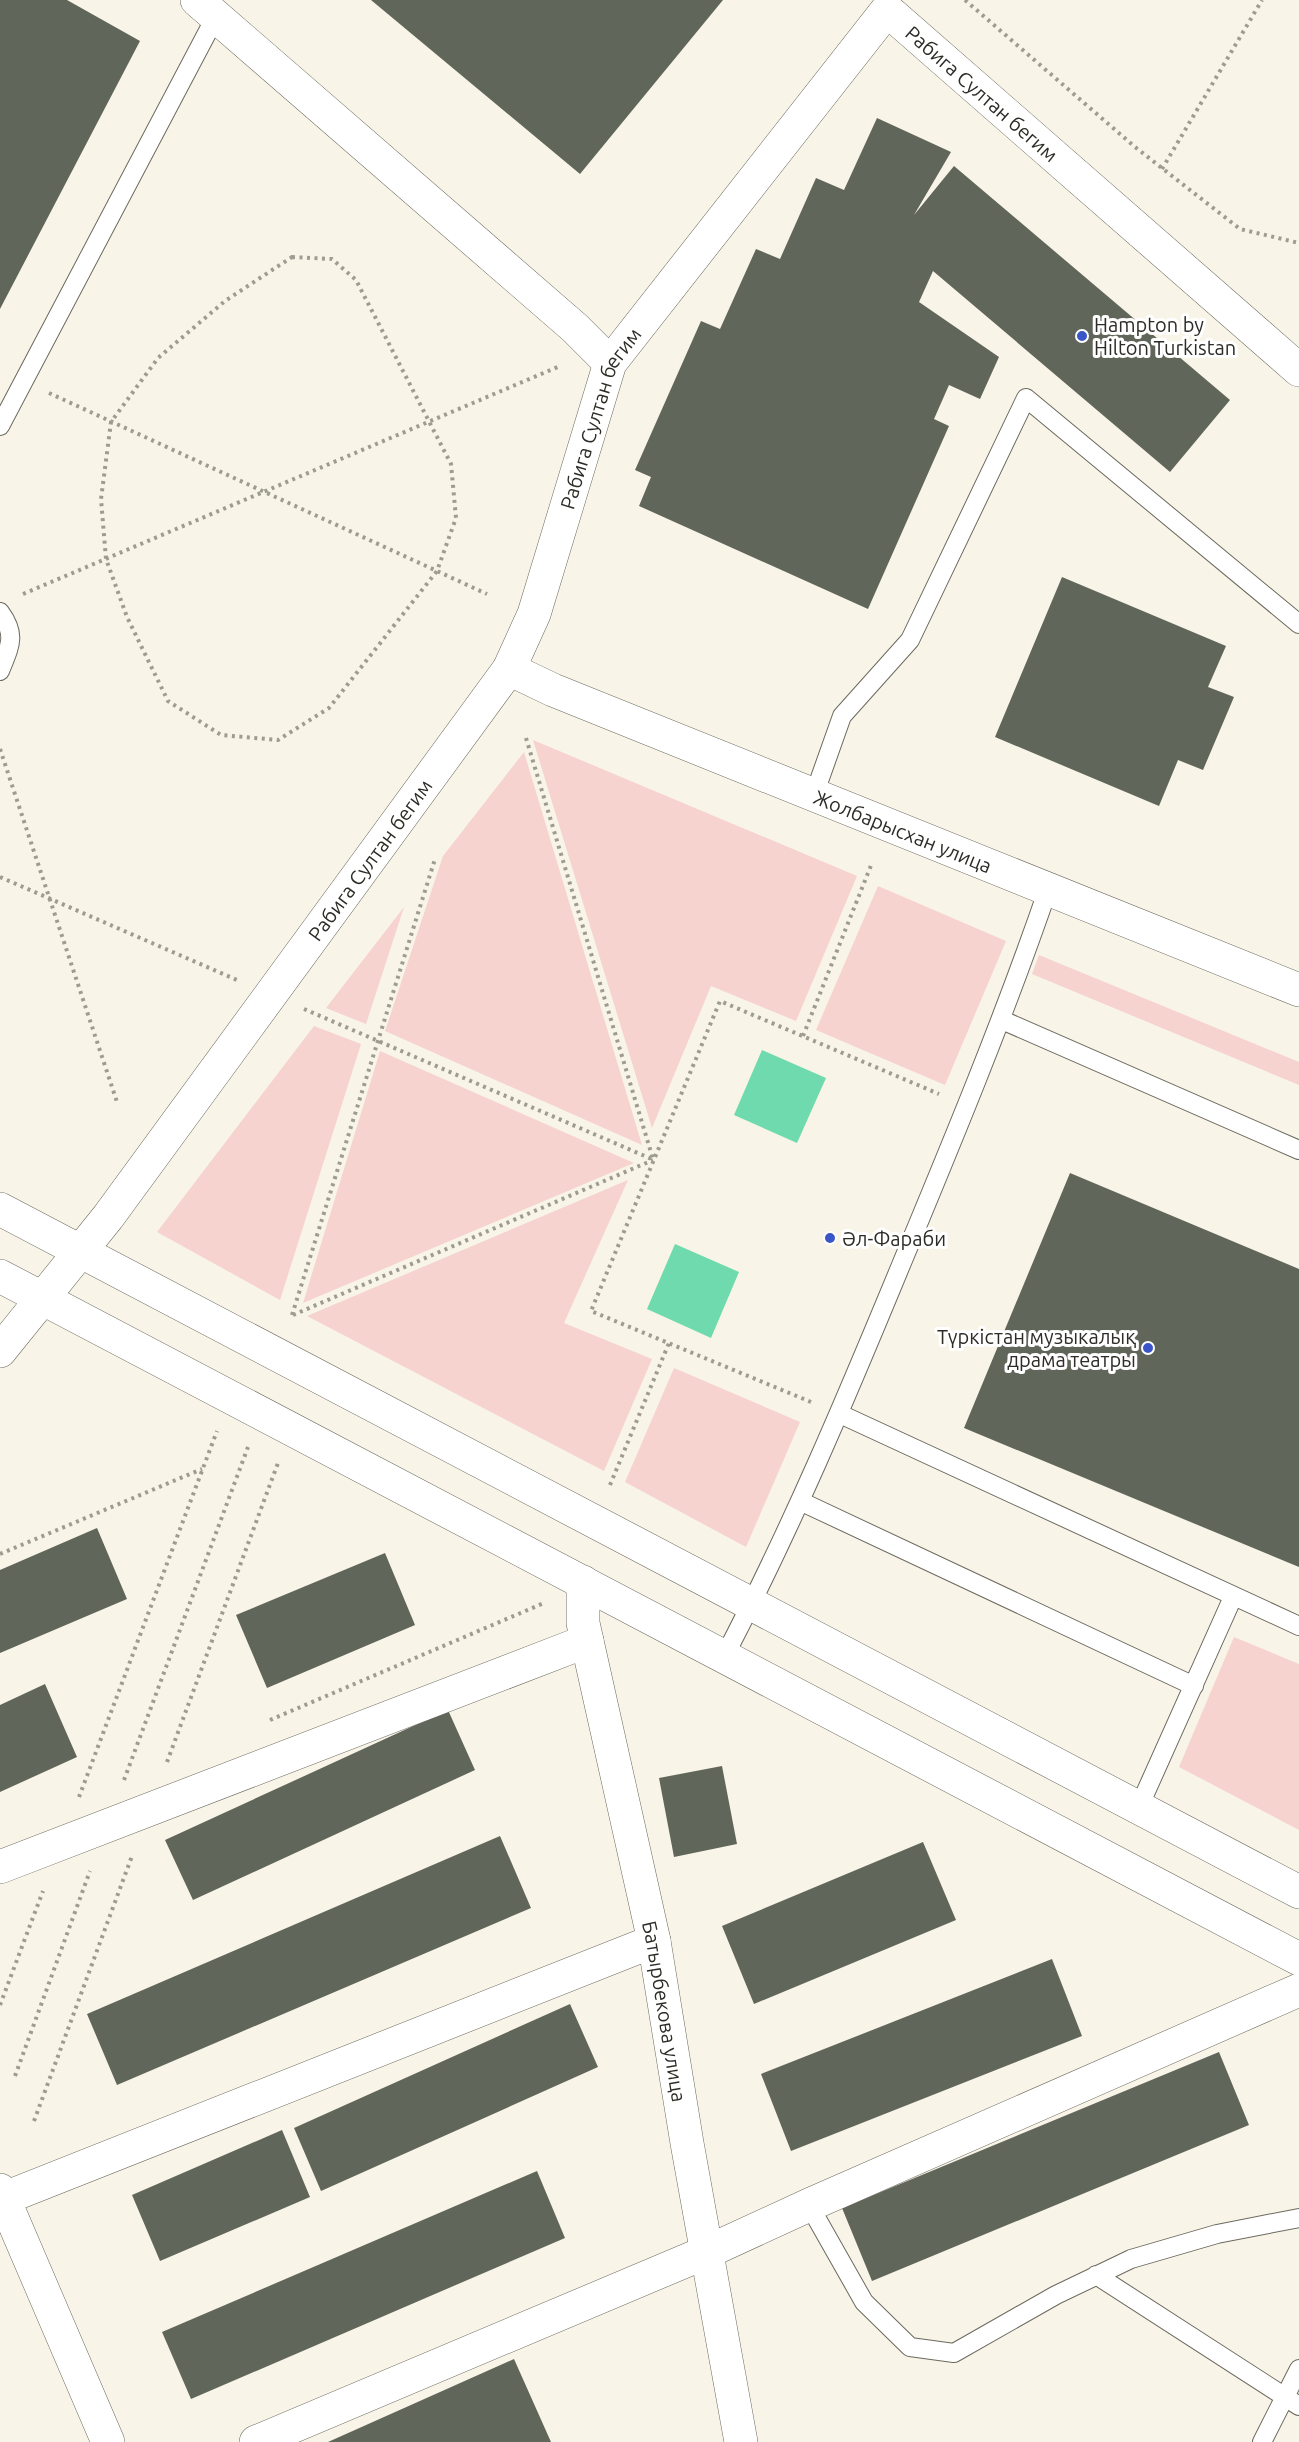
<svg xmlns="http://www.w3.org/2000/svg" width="1299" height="2442" viewBox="0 0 1299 2442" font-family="Ubuntu,sans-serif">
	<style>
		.green { fill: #f7d3cf }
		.water { fill: #6fdaad }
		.building { fill: #61665b }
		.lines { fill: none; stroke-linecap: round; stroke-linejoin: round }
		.lane-casing { stroke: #6c695e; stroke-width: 20 }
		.street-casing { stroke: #6c695e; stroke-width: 34 }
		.path { stroke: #9e9c92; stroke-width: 4; stroke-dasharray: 3 4.5; stroke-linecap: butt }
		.lane { stroke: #fff; stroke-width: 18 }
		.street { stroke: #fff; stroke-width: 33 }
		.poi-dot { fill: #3955c7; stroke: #fff; stroke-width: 2 }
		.labels { text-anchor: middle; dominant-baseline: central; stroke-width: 6; stroke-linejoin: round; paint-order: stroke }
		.street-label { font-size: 20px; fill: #2d2c27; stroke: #fff }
		.poi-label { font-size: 20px; fill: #2d2c27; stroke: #fff; text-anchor: start }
	</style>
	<rect width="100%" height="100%" fill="#f8f4e7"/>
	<path class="green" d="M533,740L857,876L796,1021L711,986L652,1128Z
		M524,752L642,1145L385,1031L443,856Z
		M878,886L1006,941L945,1085L816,1030Z
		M404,907L366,1024L326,1008Z
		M1039,955L1299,1062V1085L1032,974Z
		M314,1026L361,1044L280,1300L157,1232Z
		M380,1051L634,1163L303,1303Z
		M628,1180L564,1323L652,1359L604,1471L307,1316Z
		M674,1368L800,1422L746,1547L625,1482Z
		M1234,1637L1299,1664V1830L1179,1767Z"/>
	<path class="water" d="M762,1050L826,1078L797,1143L734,1115Z
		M675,1244L739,1272L711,1338L647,1309Z"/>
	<path class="building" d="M0,0H67L140,41L0,309Z
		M371,0H723L580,174Z
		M877,118L951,152L914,215L954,166L1230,400L1170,472L933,271L919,302L999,357L980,399L949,385L934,419L949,426L868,609L639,506L651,477L635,470L701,321L720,329L756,249L780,259L816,178L844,190Z
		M1062,577L1226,646L1208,687L1234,697L1203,770L1178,760L1159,806L995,737Z
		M1070,1173L1299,1269V1567L964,1428Z
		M97,1528L127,1599L0,1653V1570Z
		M385,1553L415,1625L267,1688L236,1615Z
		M45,1684L77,1757L0,1792V1705Z
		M448,1710L475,1770L193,1900L165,1840Z
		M722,1766L737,1844L674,1857L659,1778Z
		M500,1836L531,1908L117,2085L87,2014Z
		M923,1842L956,1920L754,2004L722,1926Z
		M1052,1959L1082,2036L791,2151L761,2074Z
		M570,2004L598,2067L321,2191L294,2128Z
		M1219,2052L1249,2125L872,2281L842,2208Z
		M282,2130L310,2197L160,2261L132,2195Z
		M537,2171L565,2238L191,2399L162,2332Z
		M514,2359L551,2442H328Z"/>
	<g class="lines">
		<defs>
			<path id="lane" d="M0,426L216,16
				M0,612C17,635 10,646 0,671
				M814,795L842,716L910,640L1026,398L1299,624
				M1002,1020L1299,1150
				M840,1414L1299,1626
				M802,1502L1194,1686
				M724,1657C791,1529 846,1398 901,1265C953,1140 1004,1017 1048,889
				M1139,1807L1233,1597
				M809,2205L864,2302L910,2347L954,2353L1056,2295L1131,2259L1217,2234L1299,2218
				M1096,2275L1299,2406
				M1262,2442L1299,2369"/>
			<g id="street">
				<path d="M197,0L575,328L610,363"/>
				<path id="s1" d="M509,669L553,690L1299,990"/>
				<path d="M0,1209L1299,1892"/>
				<path d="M0,1276L1299,1959"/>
				<path id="s2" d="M0,1351L108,1217L509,669L534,614L610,363L887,10L1299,370"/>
				<path id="s3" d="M583,1582V1623L654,1941L687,2143L741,2442"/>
				<path d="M0,1867L587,1641"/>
				<path d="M0,2190L108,2442"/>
				<path d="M0,2200L654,1941"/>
				<path d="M256,2442L709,2251L809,2205L1299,1990"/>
			</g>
		</defs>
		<use href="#lane" class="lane-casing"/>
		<use href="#street" class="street-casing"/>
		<path class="path" d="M965,0L1135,147L1240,229L1299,243
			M1162,169L1262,0
			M292,257L332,259L356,280L451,464L456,518L437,571L329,708L278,740L221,735L168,701L127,617L106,559L101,499L111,422L158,358L225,301Z
			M49,393L487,594
			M23,594L560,366
			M526,738L653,1159
			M0,749L117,1102
			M0,877L237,980
			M304,1009L654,1160
			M803,1036L872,863
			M292,1315L435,859
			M293,1315L653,1160
			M811,1402L591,1311L720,1001L939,1094
			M610,1485L669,1343
			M0,1554L202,1469
			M270,1720L544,1603
			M167,1762L278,1463
			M124,1780L248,1447
			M79,1797L217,1431
			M0,2005L43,1891
			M15,2076L90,1871
			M34,2121L132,1856"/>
		<use href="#lane" class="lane"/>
		<use href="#street" class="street"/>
	</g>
	<g class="poi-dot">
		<circle cx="1082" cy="336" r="6"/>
		<circle cx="830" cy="1238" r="6"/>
		<circle cx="1148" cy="1348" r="6"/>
	</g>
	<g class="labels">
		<g class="street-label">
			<text stroke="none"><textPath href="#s2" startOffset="1749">Рабига Султан бегим</textPath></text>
			<text stroke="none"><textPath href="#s2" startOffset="1119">Рабига Султан бегим</textPath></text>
			<text stroke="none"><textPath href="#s1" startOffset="426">Жолбарысхан улица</textPath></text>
			<text stroke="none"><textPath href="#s2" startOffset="615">Рабига Султан бегим</textPath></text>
			<text stroke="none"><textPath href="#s3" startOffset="438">Батырбекова улица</textPath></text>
		</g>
		<g class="poi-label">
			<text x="1094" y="324">Hampton by<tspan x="1094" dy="23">Hilton Turkistan</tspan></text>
			<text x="842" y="1238">Әл-Фараби</text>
			<text x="1136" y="1336" text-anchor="end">Түркістан музыкалық<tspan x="1136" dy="23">драма театры</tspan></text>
		</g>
	</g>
</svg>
